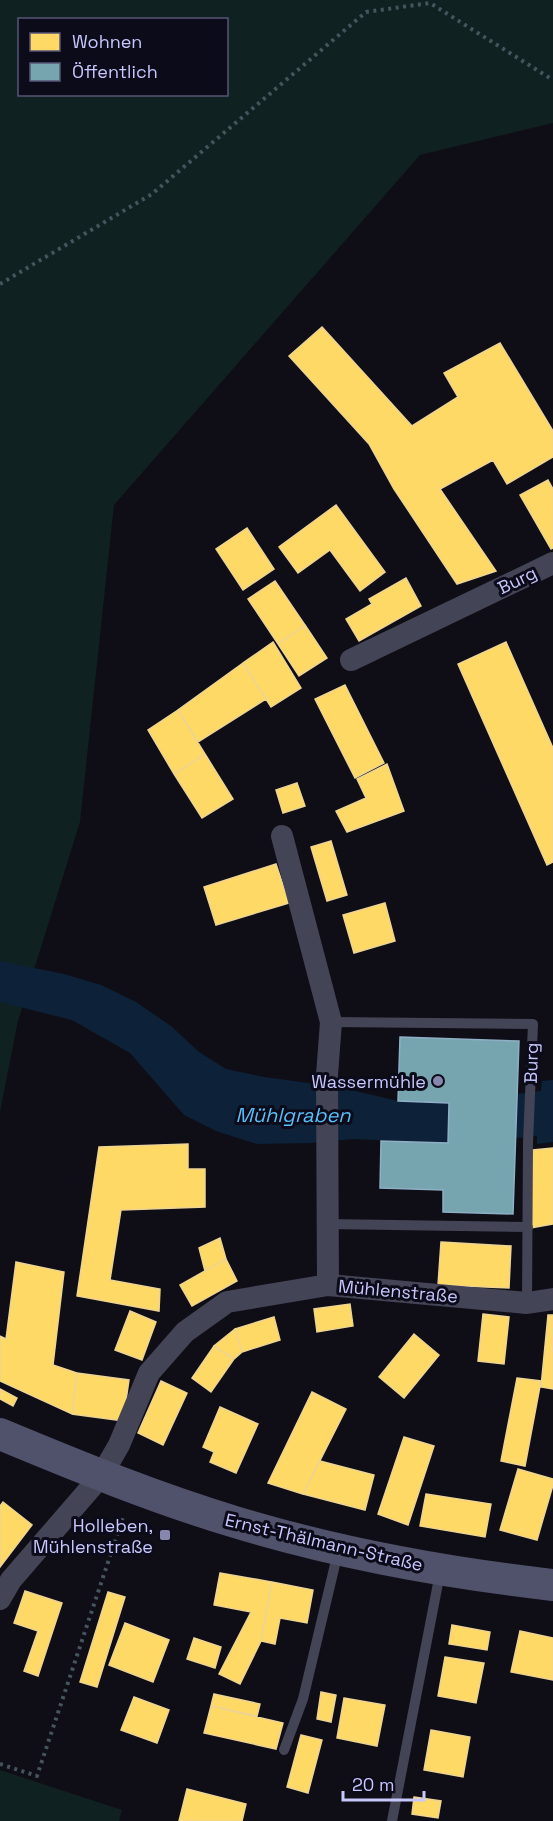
<svg xmlns="http://www.w3.org/2000/svg" width="553" height="1821" viewBox="0 0 553 1821" font-family="'Space Grotesk',sans-serif">
	<style>
		.green { fill: #0f2120; fill-rule: evenodd }
		.water { fill: #0d2239 }
		.homes { fill: #ffd966; stroke: #eed493; stroke-width: 1.5 }
		.public { fill: #76a5af; stroke: #8eafc6; stroke-width: 1.5 }
		.lines { fill: none; stroke-linecap: round; stroke-linejoin: round }
		.path { stroke: #45545d; stroke-width: 4; stroke-dasharray: 3 4.5; stroke-linecap: butt }
		.lane { stroke: #444457; stroke-width: 10 }
		.street { stroke: #444457; stroke-width: 22 }
		.secondary { stroke: #50516b; stroke-width: 32 }
		.poi-dot { fill: #8786ac; stroke: #0c0b1a; stroke-width: 2 }
		.labels { text-anchor: middle; dominant-baseline: central; stroke-width: 6; stroke-linejoin: round; paint-order: stroke }
		.street-label { font-size: 18px; fill: #c7c7fd; stroke: #0c0b1a }
		.poi-label { font-size: 18px; fill: #c7c7fd; stroke: #0c0b1a; text-anchor: end }
		.water-label { font-size: 20px; font-style: italic; fill: #59bff9; stroke: #0c0b1a }
	</style>
	<rect width="100%" height="100%" fill="#0f0e16"/>
	<path class="green" d="M0,0H553V123L420,155L114,505L80,822L18,1021L0,1112ZM20,20H226V94H20Z
		M0,1770L122,1810L119,1821H0Z"/>
	<path class="water" d="M0,961L64,974L101,985L136,1002L171,1026L199,1052L226,1069L264,1077L338,1087L398,1101L449,1103L448,1143L353,1139L310,1143L257,1144L216,1131L184,1115L130,1053L72,1020L0,1002Z
		M553,1080V1142L537,1144V1136L516,1138L517,1094L541,1091L542,1081Z"/>
	<path class="homes" d="M322,327L412,426L458,397L444,373L500,343L553,431V457L507,484L493,460L440,489L496,571L457,584L394,489L369,444L289,356Z
		M548,480L553,489V548L551,549L520,495Z
		M336,505L385,572L360,591L330,550L298,573L279,547Z
		M247,528L274,569L243,590L216,549Z
		M406,578L421,606L359,641L346,619L372,604L369,599Z
		M275,581L305,625L278,644L248,599Z
		M305,625L327,658L299,676L278,644Z
		M273,642L301,688L271,707L243,663Z
		M506,642L553,748V862L547,865L458,664Z
		M243,663L266,699L198,742L178,710Z
		M345,685L384,763L355,778L315,699Z
		M178,710L205,754L174,774L148,730Z
		M205,754L233,799L202,818L174,774Z
		M387,764L404,811L347,832L336,811L366,798L357,779Z
		M297,783L305,806L283,813L276,790Z
		M331,841L347,895L327,901L311,847Z
		M276,864L289,903L216,925L204,887Z
		M385,903L395,941L354,953L343,915Z
		M188,1144V1169H205V1207L121,1210L110,1280L160,1289L159,1311L77,1296L99,1147Z
		M553,1148V1224L530,1228L533,1150Z
		M220,1238L226,1259L205,1271L199,1248Z
		M441,1242L511,1246L509,1288L438,1285Z
		M226,1259L237,1281L192,1306L180,1285Z
		M16,1262L64,1272L53,1365L77,1373L72,1414L0,1381V1336L6,1339Z
		M350,1304L353,1326L317,1332L314,1309Z
		M130,1311L156,1322L142,1360L115,1350Z
		M483,1314L509,1317L504,1364L478,1361Z
		M548,1315H553V1389L541,1387Z
		M274,1317L280,1340L242,1352L235,1329Z
		M235,1329L242,1352L234,1359L214,1346Z
		M414,1334L439,1355L404,1398L379,1377Z
		M214,1346L234,1359L211,1392L192,1378Z
		M77,1373L129,1380L123,1421L72,1414Z
		M517,1378L541,1381L525,1466L501,1461Z
		M161,1381L187,1393L163,1445L138,1433Z
		M0,1389L17,1398L13,1406L0,1399Z
		M312,1392L346,1409L303,1494L268,1483Z
		M220,1407L258,1424L236,1473L210,1462L214,1452L203,1447Z
		M404,1437L434,1446L408,1525L378,1514Z
		M320,1461L374,1475L365,1510L303,1494Z
		M518,1469L553,1479V1485L537,1540L500,1530Z
		M426,1494L491,1504L485,1537L420,1526Z
		M3,1502L32,1525L0,1567V1506Z
		M220,1573L272,1582L261,1641L240,1684L219,1674L251,1612L214,1605Z
		M272,1582L313,1590L307,1623L280,1618L275,1644L261,1641Z
		M25,1591L62,1603L38,1676L24,1671L38,1631L14,1623Z
		M108,1592L125,1597L97,1687L80,1682Z
		M125,1623L169,1640L153,1682L109,1665Z
		M452,1625L490,1632L487,1650L449,1644Z
		M520,1631L553,1638V1680L511,1672Z
		M194,1638L221,1647L215,1668L187,1659Z
		M445,1657L484,1663L476,1703L438,1696Z
		M321,1692L336,1695L331,1722L317,1719Z
		M214,1694L260,1704L257,1716L211,1706Z
		M134,1697L169,1710L157,1743L121,1730Z
		M344,1698L385,1705L377,1746L337,1738Z
		M211,1706L283,1723L276,1749L204,1733Z
		M431,1730L470,1737L463,1777L424,1770Z
		M301,1735L322,1740L308,1793L287,1787Z
		M187,1789L246,1804L242,1821H179Z
		M414,1797L441,1801L438,1818L412,1814Z"/>
	<path class="public" d="M400,1037L519,1041L513,1214L443,1212V1190L380,1188L381,1141L448,1143L449,1103L398,1101Z"/>
	<g class="lines">
		<path class="path" d="M0,284L152,194L366,12L430,3L553,80
			M0,1764L37,1776L124,1514"/>
		<path class="lane" d="M331,1022L533,1024L528,1142L527,1303
			M327,1224L528,1227
			M284,1750L303,1699L338,1552
			M392,1821L440,1573"/>
		<path class="street" d="M351,660L553,563
			M282,836L331,1022L327,1075L328,1285
			M0,1599L11,1580L101,1476L119,1445L149,1373L185,1332L227,1302L328,1285L527,1303L553,1299"/>
		<path class="secondary" d="M0,1434C77,1466 155,1498 235,1522C337,1553 447,1573 553,1585"/>
	</g>
	<g class="poi-dot">
		<circle cx="438" cy="1081" r="6"/>
		<rect x="159" y="1529" width="12" height="12" rx="3"/>
	</g>
	<g class="labels">
		<g class="street-label">
			<text transform="translate(517 580) rotate(-26)">Burg</text>
			<text transform="translate(531 1063) rotate(-88)">Burg</text>
			<text transform="translate(398 1291) rotate(5)">Mühlenstraße</text>
			<text transform="translate(324 1542) rotate(13)">Ernst-Thälmann-Straße</text>
		</g>
		<g class="poi-label">
			<text x="426" y="1081">Wassermühle</text>
			<text x="153" y="1525">Holleben,<tspan x="153" dy="21">Mühlenstraße</tspan></text>
		</g>
		<g class="water-label">
			<text x="293" y="1115">Mühlgraben</text>
		</g>
	</g>
	<rect x="18" y="18" width="210" height="78" fill="#0c0b1a" stroke="#575675" stroke-width="1.5"/>
	<rect x="30" y="33" width="30" height="18" fill="#ffd966" stroke="#575675" stroke-width="1.5"/>
	<text x="72" y="48" font-size="18" fill="#c7c7fd">Wohnen</text>
	<rect x="30" y="63" width="30" height="18" fill="#76a5af" stroke="#575675" stroke-width="1.5"/>
	<text x="72" y="78" font-size="18" fill="#c7c7fd">Öffentlich</text>
	<path d="M343 1791v9h81v-9" fill="none" stroke="#c7c7fd" stroke-width="3"/>
	<text x="352" y="1791" font-size="18" fill="#c7c7fd" stroke="#0c0b1a" stroke-width="4.5" paint-order="stroke">20 m</text>
</svg>
